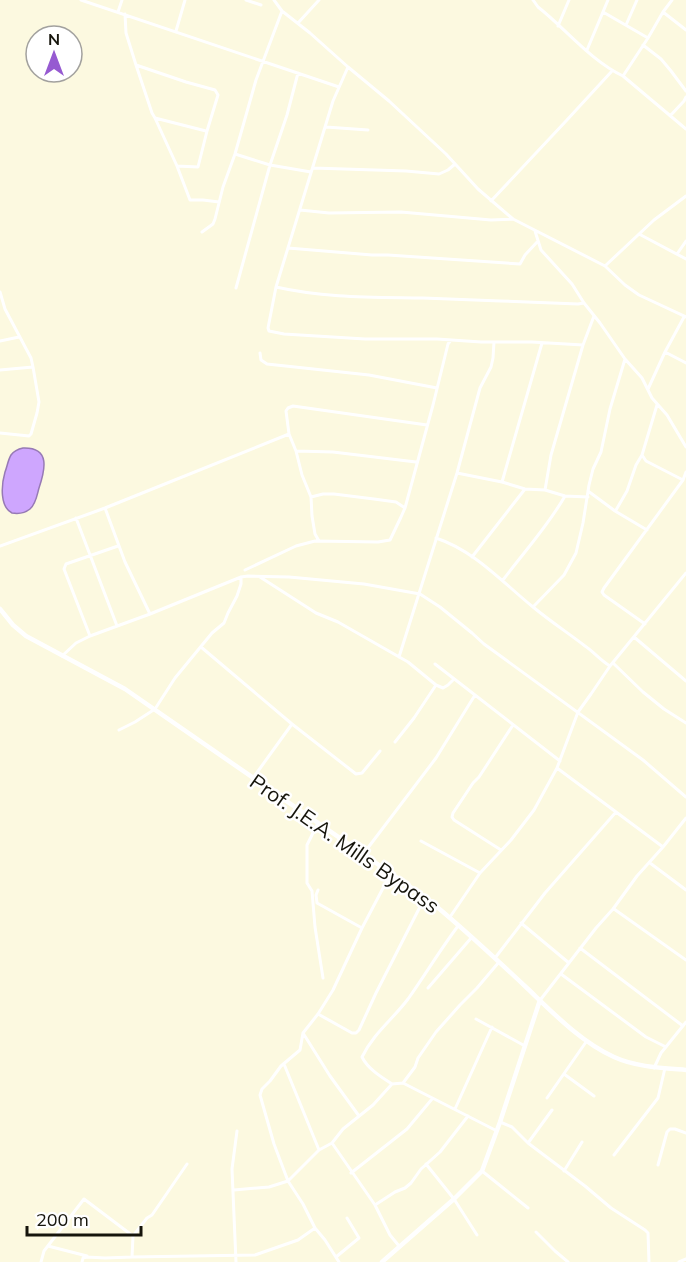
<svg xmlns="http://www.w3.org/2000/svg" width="686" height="1262" viewBox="0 0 686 1262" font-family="Mulish,sans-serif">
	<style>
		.water { fill: #cea6fe; stroke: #977ab5; stroke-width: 1.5 }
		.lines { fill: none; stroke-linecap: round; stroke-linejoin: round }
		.street { stroke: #fff; stroke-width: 3 }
		.secondary { stroke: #fff; stroke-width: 4.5 }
		.labels { text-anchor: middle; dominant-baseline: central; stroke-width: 5; stroke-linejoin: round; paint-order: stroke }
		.street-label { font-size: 21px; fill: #16150c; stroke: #fff }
	</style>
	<rect width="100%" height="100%" fill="#fcf9e0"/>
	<path class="water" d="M23,448C51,447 45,470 39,488C37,495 36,504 30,509C25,513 18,514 12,513C0,507 1,486 5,472C7,467 8,460 11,455C14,451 18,449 23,448Z"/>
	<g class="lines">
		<path class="street" d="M81,0L339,87
			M246,0L261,5
			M274,0L282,11L310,33L348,67L389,101L446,154L478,189L513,219L605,266L625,285L639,295L686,317
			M533,0L538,7C566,29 590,60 623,76L686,129
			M118,12L122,0
			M603,12L648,38
			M663,12L686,30
			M125,14L126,33L136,65L186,82L215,90L218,95L207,131L198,167L177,166
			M298,23L319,0
			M626,25L637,0
			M558,26L569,0
			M176,31L185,0
			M643,45L661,59L671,71L686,91
			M587,50L608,0
			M136,65L152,113L155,118L206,131
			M348,67L333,101L276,287L268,328L269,331L284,334L365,339H437L481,342H532L583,345
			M623,76L648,38L663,12L672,0
			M670,116L684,101L686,97
			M155,118L177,166L190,200H203L219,202
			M326,127L368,130
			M235,154L270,165L311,172
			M313,168L406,171L439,174L448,170L455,164
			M491,201L566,121L612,71
			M300,210L329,213L401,212L491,220L513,219
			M535,231L541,250L572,284L584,303L600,323L625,359L642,378L652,398L667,415L686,447
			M202,232L213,224L215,219L223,187L235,154L256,80L282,11
			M639,234L686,259
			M288,248L372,255H388L520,264L525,255L538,241
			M677,254L686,241
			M605,266L654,220L686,196
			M276,287C324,298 374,297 423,298C474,300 527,302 578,304L584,303
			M236,288L270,165L287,115L298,73
			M0,292L5,309L31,358L33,367L39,402L37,413L31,434L29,436L0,433
			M0,341L19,337
			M665,352L686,363
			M260,353L261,360L267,364L369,375L437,388
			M0,370L33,367
			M648,389L665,352L684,317
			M657,405L642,455L646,461L683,480L686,472
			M296,451L333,452L416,462
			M457,473L502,482L525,489L545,490L565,496L588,497
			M502,482L542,343
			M545,490L551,455L583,345L594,316
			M588,491L615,511L647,530
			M311,497L323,494H334L374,499L396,502L405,508
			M105,508L125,562L150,614
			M616,510L627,491L636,465L642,455
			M76,518L117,626
			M436,538C475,551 502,582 533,607C550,621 568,633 585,646C594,652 600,660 610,666
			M319,541L315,534L312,516L311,497L302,475L296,451L289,434L286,411L288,408L293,406L427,425
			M0,546L105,508L289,434
			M472,557L525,489
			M245,570L296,546L315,541L378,542L390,540L401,517L405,508L433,405L448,344L451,340
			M260,577L316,613L338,622L408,662L436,685L443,688L448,685L454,679
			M503,580C524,552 548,526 565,496
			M533,607L564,575L576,553L583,523L589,485L593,469L601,452L610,409L625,359
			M645,624L604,595L602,592L604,588L683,480
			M90,636L64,569L66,564L118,546
			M634,637L686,681
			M201,647L292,724L356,774L362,773L380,751
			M62,656L76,643L90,636L150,614L241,577L248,576L289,577L364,584L420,594L440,607L472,633L484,644L643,760L686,797
			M399,657L457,473L480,388L491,367L493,358L494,342
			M613,663L643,692L664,709L686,723
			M435,664L560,761
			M119,730L135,722L155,709L175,678L212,633L224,623L228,613L237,596L241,584V577
			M395,742L414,718L436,685
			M557,768L663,847
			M253,778L292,724
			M318,823L307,845V883L312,891L315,927L323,978
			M421,841L480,873
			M501,850L454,820L452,817L453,813L473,783L479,777L513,725
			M364,853L436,758L475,695
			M650,863L686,890
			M318,890L316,895L317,903L362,928
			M614,909L686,960
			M450,917L480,873L511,840L534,810L557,768L578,712L591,694L610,666L686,573
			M521,923L569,963
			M458,926C440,950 425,975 408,999C393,1019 373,1034 362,1057C368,1069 381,1077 392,1084L403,1083L497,1131
			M580,948L683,1026
			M495,958L545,893L616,812
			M561,974L646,1037L666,1047
			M428,988L472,937
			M541,999L596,928L613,909L637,876L663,847L686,818
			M318,1014L352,1033H356L359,1030L376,993L425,897
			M476,1019L525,1046
			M303,1033L330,1076L359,1116
			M284,1064L319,1150
			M654,1068L661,1053L686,1022
			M564,1074L594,1096
			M403,1083L415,1067L418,1058L436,1032L460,1005L477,988L499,962
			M547,1098L586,1042
			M455,1109L492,1027
			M500,1122L512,1127L528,1143L585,1186L611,1208L645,1230L648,1233L649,1262
			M332,1143L375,1205L390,1235L399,1246
			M528,1143L552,1110
			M614,1155L658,1098L665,1068
			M426,1164L454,1199L477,1235
			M658,1165L667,1132L670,1129H675L686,1133
			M482,1171L528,1208
			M564,1171L582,1142
			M351,1173L407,1129L432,1099
			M234,1190L269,1187L288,1181L319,1150L332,1143L343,1129L373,1105L392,1084
			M375,1205L395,1192L405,1188L411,1183L421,1169L440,1152L468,1116
			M536,1232L555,1251L568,1262
			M133,1236L147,1218L152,1215L187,1164
			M48,1246L87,1256
			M336,1257L359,1238L347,1218
			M41,1262L44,1251L84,1199L133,1236L132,1257
			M82,1262L83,1258L87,1257L105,1258L132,1257L255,1255L298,1240L315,1228
			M236,1262L232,1169L237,1131
			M339,1262L325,1240L315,1228L303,1204L288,1181L274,1144L260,1095L262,1089L270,1081L281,1066L300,1050L303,1033L318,1014L333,990L362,928L391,873
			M679,1262L686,1259"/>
		<path class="secondary" d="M0,609L13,625L26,636L125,689L425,897C461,926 494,957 528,989C553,1013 581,1042 614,1057C636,1067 662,1068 686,1070
			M382,1262L454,1199L482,1171L500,1122L540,1000"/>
	</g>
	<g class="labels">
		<g class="street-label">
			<text transform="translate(345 843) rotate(35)">Prof. J.E.A. Mills Bypass</text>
		</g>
	</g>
	<g transform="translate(54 54)"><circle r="28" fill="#ffffff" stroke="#a2a19e" stroke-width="1.5"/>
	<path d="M0-4.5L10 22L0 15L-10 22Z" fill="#965ad1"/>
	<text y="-9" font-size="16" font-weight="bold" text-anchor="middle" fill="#16150c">N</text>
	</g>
	<path d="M27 1226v9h114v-9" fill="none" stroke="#16150c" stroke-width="3"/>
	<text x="36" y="1226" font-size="18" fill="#16150c" stroke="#ffffff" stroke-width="4.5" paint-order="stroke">200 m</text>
</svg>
